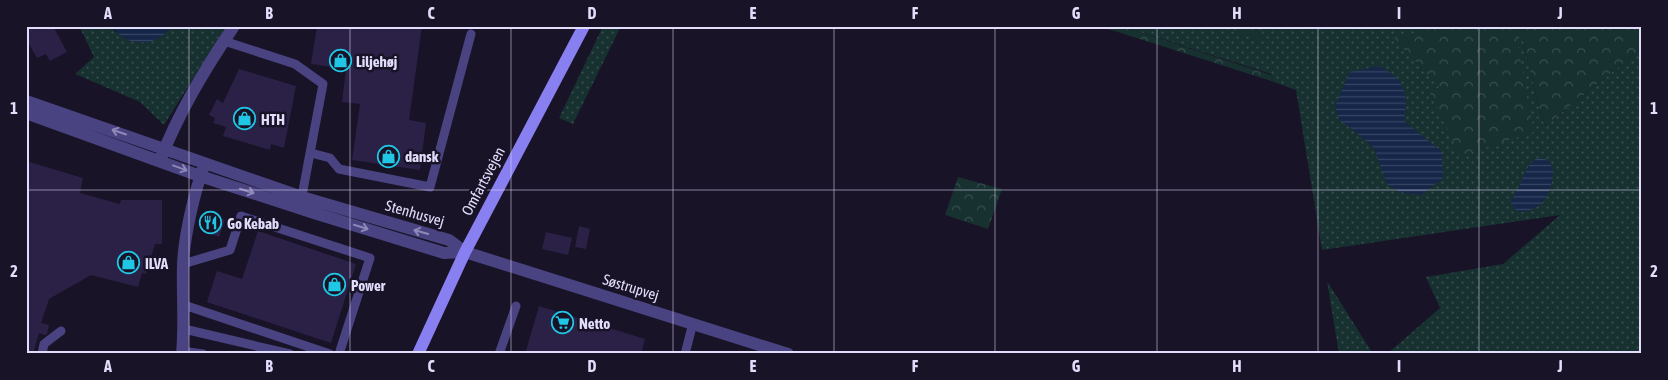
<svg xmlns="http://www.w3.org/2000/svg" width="1668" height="380" viewBox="0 0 1668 380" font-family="'Asap Condensed',sans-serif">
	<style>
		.grass { fill: url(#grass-dots) }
		.forest { fill: url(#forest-crowns) }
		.water { fill: url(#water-rules) }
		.building { fill: #2b2146 }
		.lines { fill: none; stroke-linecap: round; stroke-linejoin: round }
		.service { stroke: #494381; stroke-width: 9 }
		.minor { stroke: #494381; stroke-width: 12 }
		.tertiary { stroke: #494381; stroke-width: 12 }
		.secondary { stroke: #887ff0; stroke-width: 12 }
		.oneway { stroke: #8e88b8 }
		.grid { fill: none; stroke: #e2ddfb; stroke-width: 1; stroke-opacity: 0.55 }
		.labels { text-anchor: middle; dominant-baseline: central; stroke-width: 5; stroke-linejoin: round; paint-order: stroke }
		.poi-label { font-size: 15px; font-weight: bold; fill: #e2ddfb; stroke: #181327; text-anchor: start }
		.street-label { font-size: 15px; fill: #e2ddfb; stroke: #181327 }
		.neatline { fill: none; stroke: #e2ddfb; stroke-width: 2 }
		.grid-label { font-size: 16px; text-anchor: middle; font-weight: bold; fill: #e2ddfb }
	</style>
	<defs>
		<pattern id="grass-dots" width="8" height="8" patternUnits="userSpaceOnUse" patternTransform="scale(1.25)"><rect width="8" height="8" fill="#173030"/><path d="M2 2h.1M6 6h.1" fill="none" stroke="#384e4f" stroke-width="1.8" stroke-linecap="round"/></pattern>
		<pattern id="forest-crowns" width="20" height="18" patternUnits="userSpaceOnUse" patternTransform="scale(1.25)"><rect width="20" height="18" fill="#173030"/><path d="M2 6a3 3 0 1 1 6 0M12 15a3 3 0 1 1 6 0" fill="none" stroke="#384e4f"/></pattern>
		<pattern id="water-rules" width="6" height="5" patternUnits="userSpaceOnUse" patternTransform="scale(1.25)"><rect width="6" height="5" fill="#152649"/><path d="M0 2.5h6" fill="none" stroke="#374564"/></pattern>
	</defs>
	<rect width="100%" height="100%" fill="#181327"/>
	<path class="grass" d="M79,26H112L115,32H167L171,26H226L164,125L140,102L75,74L94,57Z
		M603,26H621L573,124L559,118Z
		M1121,26H1520L1537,101L1545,126L1642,48V354H1387L1440,308L1426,277L1503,264L1560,215L1322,250L1296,90L1274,82L1271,74Z
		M1327,281L1373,354H1339Z"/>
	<path class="forest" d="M1099,26H1121L1271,75L1274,82Z
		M1216,26H1261L1263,42Z
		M1441,26H1514L1534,132L1460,156L1429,91L1440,87L1393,38Z
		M1520,26H1642V48L1545,126L1537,101Z
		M958,177L1002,189L988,229L945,215Z"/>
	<path class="water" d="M112,26H171C158,48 125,48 112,26Z
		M1380,66C1406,82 1408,92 1404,121L1442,152L1443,178L1421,195L1400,192L1387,184L1374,148L1352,129L1339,120L1335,106L1350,72Z
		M1537,158C1539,159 1542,158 1545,159C1561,166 1549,197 1540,205C1535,209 1527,211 1521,212L1516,210L1511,203L1529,165Z"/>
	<path class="building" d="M26,26H53L67,52L50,61L46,54L37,58L26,39Z
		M317,26H422L409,120L426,123L420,170L352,160L360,104L342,102L346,69L311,64Z
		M239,69L296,86L284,148L271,144L270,150L223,136L226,127L213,123L215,118L209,115L217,99L223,103Z
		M26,161L83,178L80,193L120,204L121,200H162V244H155L146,274L142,273L138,287L91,275L49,299L41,323L49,325L47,334L45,335L39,333L33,354H26Z
		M209,215L225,220L219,237L203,231Z
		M579,226L590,229L586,249L575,247Z
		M258,231L356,264L331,343L207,302L217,271L242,279Z
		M546,232L572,238L568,255L542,249Z
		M539,306L645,339L641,354H525Z"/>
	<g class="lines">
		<path class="service" d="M224,41L295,64L323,84L301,201
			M311,153L330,158L339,169L430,187L471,34
			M183,264L230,250L241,216L370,258L339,354
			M184,305L330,354
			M184,329L290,354
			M182,351L203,354
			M42,354L44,344L61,331
			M499,354L516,306
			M685,354L693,323"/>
		<path class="minor" d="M161,158C179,112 206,67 234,26
			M182,354C185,323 182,295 183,265C184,237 194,193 204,166"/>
		<path class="tertiary" d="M26,101L302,197L449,240L465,252L788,354
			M26,113L200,176L314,213L444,253L465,252"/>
		<path class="secondary" d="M418,354L465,252L584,26"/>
	</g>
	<defs><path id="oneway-shaft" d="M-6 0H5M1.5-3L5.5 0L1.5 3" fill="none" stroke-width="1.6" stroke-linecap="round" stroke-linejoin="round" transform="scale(1.25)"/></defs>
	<g class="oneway">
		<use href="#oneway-shaft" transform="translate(119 132) rotate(-161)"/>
		<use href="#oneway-shaft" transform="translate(180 168) rotate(20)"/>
		<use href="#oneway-shaft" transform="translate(247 191) rotate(18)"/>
		<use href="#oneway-shaft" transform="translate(361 227) rotate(17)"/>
		<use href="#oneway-shaft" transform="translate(421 232) rotate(-164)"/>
	</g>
	<path class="grid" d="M189,26V354M350,26V354M511,26V354M673,26V354M834,26V354M995,26V354M1157,26V354M1318,26V354M1479,26V354M26,190H1642"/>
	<defs>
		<symbol id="shop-ring" viewBox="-11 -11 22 22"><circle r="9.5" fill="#181327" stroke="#1fc7e5" stroke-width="1.5"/><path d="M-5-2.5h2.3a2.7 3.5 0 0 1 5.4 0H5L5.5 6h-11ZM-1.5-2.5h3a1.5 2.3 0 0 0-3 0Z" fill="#1fc7e5"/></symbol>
		<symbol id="restaurant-ring" viewBox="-11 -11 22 22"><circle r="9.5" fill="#181327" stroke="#1fc7e5" stroke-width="1.5"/><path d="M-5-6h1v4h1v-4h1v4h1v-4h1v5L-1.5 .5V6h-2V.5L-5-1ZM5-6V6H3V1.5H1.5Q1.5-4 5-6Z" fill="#1fc7e5"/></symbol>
		<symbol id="supermarket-ring" viewBox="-11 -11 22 22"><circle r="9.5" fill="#181327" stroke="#1fc7e5" stroke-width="1.5"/><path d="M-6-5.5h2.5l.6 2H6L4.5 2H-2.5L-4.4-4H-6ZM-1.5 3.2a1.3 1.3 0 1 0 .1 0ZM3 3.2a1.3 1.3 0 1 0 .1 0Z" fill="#1fc7e5"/></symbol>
	</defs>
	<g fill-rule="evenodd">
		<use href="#shop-ring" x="328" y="48" width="25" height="25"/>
		<use href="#shop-ring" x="232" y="106" width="25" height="25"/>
		<use href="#shop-ring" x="376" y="144" width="25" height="25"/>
		<use href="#restaurant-ring" x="198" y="210" width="25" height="25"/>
		<use href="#shop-ring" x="116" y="250" width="25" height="25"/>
		<use href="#shop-ring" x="322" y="272" width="25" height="25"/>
		<use href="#supermarket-ring" x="550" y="310" width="25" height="25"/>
	</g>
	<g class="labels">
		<g class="poi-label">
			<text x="356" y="61">Liljehøj</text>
			<text x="261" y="119">HTH</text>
			<text x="405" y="156">dansk</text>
			<text x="227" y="223">Go Kebab</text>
			<text x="145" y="263">ILVA</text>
			<text x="351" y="285">Power</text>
			<text x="579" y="323">Netto</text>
		</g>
		<g class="street-label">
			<text transform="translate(483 181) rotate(-62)">Omfartsvejen</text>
			<text transform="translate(415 213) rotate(16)">Stenhusvej</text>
			<text transform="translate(631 287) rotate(17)">Søstrupvej</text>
		</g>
	</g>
	<rect width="1668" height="380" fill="none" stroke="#181327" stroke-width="55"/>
	<rect x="28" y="28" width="1612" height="324" class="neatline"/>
	<g class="grid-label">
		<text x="108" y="19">A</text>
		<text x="269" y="19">B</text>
		<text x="431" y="19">C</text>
		<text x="592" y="19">D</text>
		<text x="753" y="19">E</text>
		<text x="915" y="19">F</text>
		<text x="1076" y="19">G</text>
		<text x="1237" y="19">H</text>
		<text x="1399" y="19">I</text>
		<text x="1560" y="19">J</text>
		<text x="14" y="114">1</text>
		<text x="1654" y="114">1</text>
		<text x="14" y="277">2</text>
		<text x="1654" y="277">2</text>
		<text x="108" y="372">A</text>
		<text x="269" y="372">B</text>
		<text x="431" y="372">C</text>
		<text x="592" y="372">D</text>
		<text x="753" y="372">E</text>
		<text x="915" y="372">F</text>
		<text x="1076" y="372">G</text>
		<text x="1237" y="372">H</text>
		<text x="1399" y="372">I</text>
		<text x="1560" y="372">J</text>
	</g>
</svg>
